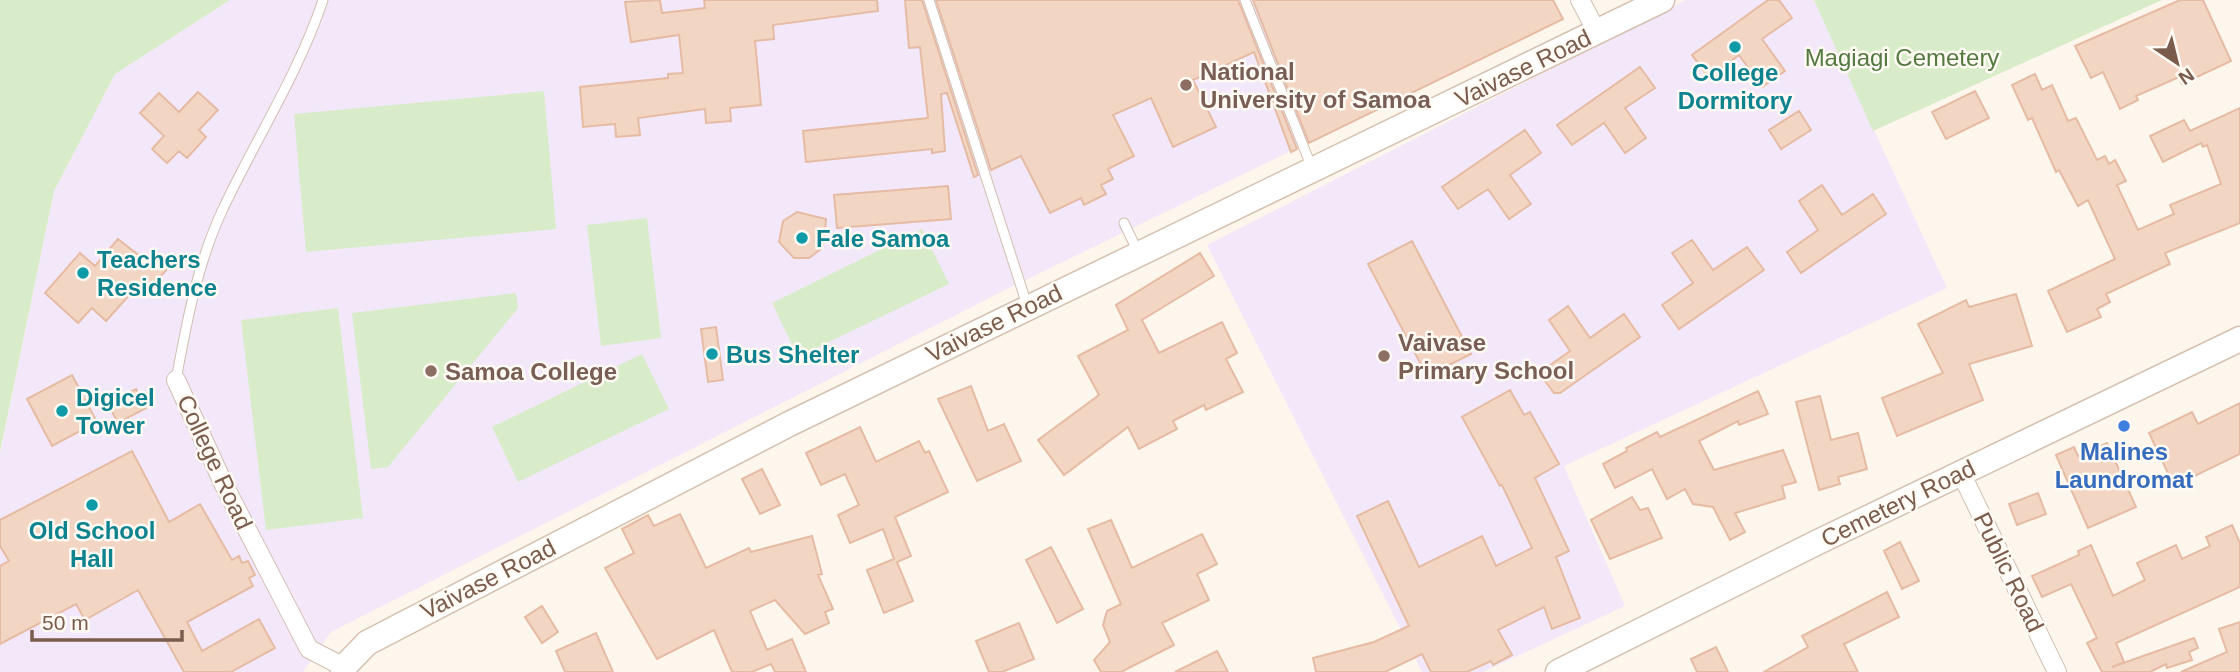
<svg xmlns="http://www.w3.org/2000/svg" width="2240" height="672" viewBox="0 0 2240 672" font-family="Helvetica,sans-serif">
	<style>
		.education { fill: #f3e8fa }
		.green { fill: #d8ecc9 }
		.building { fill: #f3d5c3; stroke: #e6bba3; stroke-width: 2 }
		.lines { fill: none; stroke-linecap: round; stroke-linejoin: round }
		.lane-casing { stroke: #d1beb0; stroke-width: 11 }
		.street-casing { stroke: #d1beb0; stroke-width: 20 }
		.secondary-casing { stroke: #d6c0b0; stroke-width: 27 }
		.lane { stroke: #fff; stroke-width: 9 }
		.street { stroke: #fff; stroke-width: 18 }
		.secondary { stroke: #fff; stroke-width: 24 }
		.culture-dot { fill: #0f9aa8; stroke: #fffaf3; stroke-width: 2.5 }
		.education-dot { fill: #8d6e63; stroke: #fffaf3; stroke-width: 2.5 }
		.shop-dot { fill: #3f7fe0; stroke: #fffaf3; stroke-width: 2.5 }
		.labels { text-anchor: middle; dominant-baseline: central; stroke-width: 5; stroke-linejoin: round; paint-order: stroke }
		.park-label { font-size: 24px; fill: #537a41; stroke: #fffaf3 }
		.street-label { font-size: 24px; fill: #7a5c4d; stroke: #fffaf3 }
		.education-label { font-size: 24px; font-weight: bold; fill: #785e54; stroke: #fffaf3; text-anchor: start }
		.culture-label { font-size: 24px; font-weight: bold; fill: #0d838f; stroke: #fffaf3; text-anchor: start }
		.shop-label { font-size: 24px; font-weight: bold; fill: #366cbe; stroke: #fffaf3 }
	</style>
	<rect width="100%" height="100%" fill="#fdf6ec"/>
	<path class="education" d="M230,0H1553L1563,19L1007,289L331,632L303,672H0V454L54,191L115,74Z
		M1686,0H1814L1947,288L1564,466L1625,606L1483,672H1422L1207,245Z"/>
	<path class="green" d="M0,0H230L115,74L54,191L0,452Z
		M1814,0H2162L1873,131Z
		M544,91L556,229L306,252L294,114Z
		M647,218L661,338L601,346L587,225Z
		M922,229L949,284L798,357L772,303Z
		M516,293L518,308L388,467L371,469L352,313Z
		M338,308L363,518L266,530L241,320Z
		M642,354L669,409L518,482L492,427Z"/>
	<path class="building" d="M660,0L662,13L705,8L704,0H877L878,11L773,25L774,39L755,41L761,105L730,108L731,121L706,123L705,109L638,118L640,135L616,137L615,124L583,127L580,87L668,78V74L683,73L679,35L631,42L625,2Z
		M905,0H922L978,175L974,177L947,93L941,94L945,151L932,153V149L806,162L803,131L928,118L920,47L909,48Z
		M936,0H1238L1297,149L1291,152L1254,52L1193,80L1216,127L1173,147L1151,98L1113,115L1134,156L1108,169L1113,179L1101,185L1106,194L1084,205L1081,198L1050,213L1021,156L991,170Z
		M1253,0H1553L1563,19L1309,143Z
		M1768,0H1779L1792,18L1762,39L1785,71L1762,87L1739,55L1709,78L1692,55Z
		M2180,0H2203L2231,61L2182,84L2179,77L2136,96L2138,100L2120,109L2103,72L2091,78L2075,46Z
		M1640,67L1655,88L1625,108L1646,138L1625,153L1604,123L1572,145L1557,125Z
		M2035,74L2042,90L2052,85L2068,121L2076,118L2097,160L2105,156L2109,164L2115,160L2126,181L2117,185L2138,230L2174,214L2170,205L2221,184L2207,145L2203,147L2201,143L2163,162L2150,136L2184,120L2190,131L2240,108V223L2165,253L2170,264L2106,294L2110,302L2097,309L2101,317L2067,332L2048,291L2115,259L2088,200L2078,206L2059,170L2056,172L2032,118L2028,120L2012,85Z
		M1975,91L1989,118L1946,139L1932,112Z
		M198,92L218,110L199,130L206,137L187,158L179,151L167,163L152,149L164,136L140,113L159,93L179,112Z
		M1799,111L1811,130L1781,149L1769,130Z
		M1525,130L1541,153L1510,175L1531,204L1509,219L1488,189L1458,209L1442,187Z
		M1822,185L1842,215L1873,194L1886,214L1801,273L1787,252L1818,230L1799,201Z
		M948,186L951,219L837,228L834,195Z
		M797,212L826,219L824,242L821,249L809,258H794L779,242L783,221Z
		M118,239L145,260L151,253L168,268L150,288L142,281L106,321L92,308L78,323L45,293L80,253L95,266Z
		M1692,240L1713,270L1747,247L1764,270L1679,329L1662,305L1693,283L1672,253Z
		M1412,241L1471,354L1427,376L1368,264Z
		M1200,253L1214,276L1142,320L1159,353L1222,322L1237,353L1226,359L1243,392L1206,410L1204,405L1173,421L1177,429L1139,449L1128,427L1064,475L1038,440L1099,395L1078,356L1128,330L1116,305Z
		M2016,294L2032,346L1969,364L1983,400L1897,436L1882,398L1943,373L1918,324L1966,300L1969,307Z
		M1568,306L1590,338L1624,314L1640,337L1560,393H1554L1539,373L1570,351L1549,320Z
		M716,327L723,380L708,382L701,329Z
		M72,375L97,422L52,446L27,399Z
		M971,386L988,431L1004,424L1021,461L977,481L938,399Z
		M136,389L146,408L118,423L108,404Z
		M1510,390L1524,415L1530,412L1559,464L1535,478L1569,551L1556,557L1580,618L1552,629L1544,607L1498,630L1512,655L1493,665L1491,661L1467,672H1431L1422,654L1385,672H1316L1313,658L1374,642L1409,626L1357,516L1388,501L1419,567L1482,536L1496,566L1532,548L1502,485L1500,486L1462,417Z
		M1758,391L1768,414L1739,425L1738,421L1699,441L1714,470L1783,450L1796,482L1782,486L1785,498L1735,513L1745,532L1730,540L1713,507L1693,504L1685,489L1667,499L1652,469L1615,488L1603,464L1627,451L1626,448L1657,432L1660,437Z
		M1820,396L1831,440L1858,433L1867,469L1838,477L1840,484L1819,490L1796,402Z
		M2240,403V454L2174,486L2149,433L2192,412L2198,424Z
		M860,427L876,462L919,441L925,453L929,451L948,492L895,517L911,556L897,562L913,601L884,613L867,570L894,559L883,529L850,543L838,515L859,505L845,474L821,485L806,453Z
		M2107,443L2136,507L2088,528L2056,455L2074,447L2078,456Z
		M132,451L169,522L200,504L232,560L239,556L242,563L248,561L255,575L249,578L253,586L187,622L202,651L259,619L275,648L231,672H184L138,590L85,620L76,604L0,644V566L9,561L0,546V520Z
		M762,469L780,505L760,514L742,479Z
		M2038,493L2046,514L2017,525L2009,504Z
		M1632,497L1640,510L1648,508L1662,538L1610,559L1591,520Z
		M680,514L706,568L749,548L751,552L812,536L822,574L818,575L833,609L825,612L829,623L805,634L775,600L750,611L767,650L792,639L806,672H775L771,664L752,672H732L714,630L657,659L605,568L634,553L622,529L648,515L654,526Z
		M1111,520L1132,568L1202,534L1217,564L1197,574L1209,600L1162,623L1174,645L1121,672H1101L1094,660L1110,642L1103,625L1107,611L1121,604L1088,529Z
		M2232,525L2240,543V587L2116,643L2124,662L2112,667L2194,638L2198,648L2189,652L2192,660L2167,668L2166,664L2150,672H2102L2087,643L2097,638L2071,584L2042,597L2032,576L2079,555L2078,551L2091,545L2113,596L2145,580L2137,563L2176,545L2182,559L2210,546L2206,537Z
		M1900,542L1919,581L1902,589L1884,551Z
		M1051,547L1083,609L1057,623L1026,560Z
		M1887,592L1899,617L1844,644L1858,672H1764L1808,647L1802,636Z
		M542,606L558,632L542,643L525,617Z
		M2240,622V672H2181L2227,652L2219,629Z
		M1019,623L1034,659L1002,672H989L976,641Z
		M596,633L613,672H565L556,651Z
		M1716,647L1728,672H1697L1691,659Z
		M1217,651L1228,672H1175Z"/>
	<g class="lines">
		<defs>
			<path id="lane" d="M929,0L1027,305
				M1245,0L1312,168
				M1124,223L1138,252
				M176,380C187,321 197,265 222,211C255,140 298,75 323,0"/>
			<path id="street" d="M1580,0L1597,32
				M176,380L224,485L309,649L344,667
				M1961,473L2057,672"/>
			<path id="secondary" d="M343,672L344,667L367,643L789,424L1662,0
				M1558,672L1818,542L2240,339"/>
		</defs>
		<use href="#lane" class="lane-casing"/>
		<use href="#street" class="street-casing"/>
		<use href="#secondary" class="secondary-casing"/>
		<use href="#lane" class="lane"/>
		<use href="#street" class="street"/>
		<use href="#secondary" class="secondary"/>
	</g>
	<g class="culture-dot">
		<circle cx="1735" cy="47" r="7"/>
		<circle cx="802" cy="238" r="7"/>
		<circle cx="83" cy="273" r="7"/>
		<circle cx="712" cy="354" r="7"/>
		<circle cx="62" cy="411" r="7"/>
		<circle cx="92" cy="505" r="7"/>
	</g>
	<g class="education-dot">
		<circle cx="1186" cy="85" r="7"/>
		<circle cx="1384" cy="356" r="7"/>
		<circle cx="431" cy="371" r="7"/>
	</g>
	<circle class="shop-dot" cx="2124" cy="426" r="7"/>
	<g class="labels">
		<g class="park-label">
			<text x="1902" y="57">Magiagi Cemetery</text>
		</g>
		<g class="street-label">
			<text transform="translate(1523 68) rotate(-26)">Vaivase Road</text>
			<text transform="translate(994 323) rotate(-26)">Vaivase Road</text>
			<text transform="translate(215 462) rotate(65)">College Road</text>
			<text transform="translate(1898 503) rotate(-26)">Cemetery Road</text>
			<text transform="translate(2009 572) rotate(64)">Public Road</text>
			<text transform="translate(488 579) rotate(-27)">Vaivase Road</text>
		</g>
		<g class="education-label">
			<text x="1200" y="71">National<tspan x="1200" dy="28">University of Samoa</tspan></text>
			<text x="1398" y="342">Vaivase<tspan x="1398" dy="28">Primary School</tspan></text>
			<text x="445" y="371">Samoa College</text>
		</g>
		<g class="culture-label">
			<text x="1735" y="72" text-anchor="middle">College<tspan x="1735" dy="28">Dormitory</tspan></text>
			<text x="816" y="238">Fale Samoa</text>
			<text x="97" y="259">Teachers<tspan x="97" dy="28">Residence</tspan></text>
			<text x="726" y="354">Bus Shelter</text>
			<text x="76" y="397">Digicel<tspan x="76" dy="28">Tower</tspan></text>
			<text x="92" y="530" text-anchor="middle">Old School<tspan x="92" dy="28">Hall</tspan></text>
		</g>
		<g class="shop-label">
			<text x="2124" y="451">Malines<tspan x="2124" dy="28">Laundromat</tspan></text>
		</g>
	</g>
	<g transform="translate(2177 63) rotate(145)" stroke="#fffaf3" stroke-width="5" paint-order="stroke">
	<path d="M0-5L12 26L0 18L-12 26Z" fill="#7a5c4d"/>
	<text y="-10" font-size="19" font-weight="bold" text-anchor="middle" fill="#7a5c4d">N</text>
	</g>
	<path d="M32 630v10h150v-10" fill="none" stroke="#7a5c4d" stroke-width="3.5"/>
	<text x="42" y="630" font-size="21" fill="#7a5c4d" stroke="#fffaf3" stroke-width="5" paint-order="stroke">50 m</text>
</svg>
